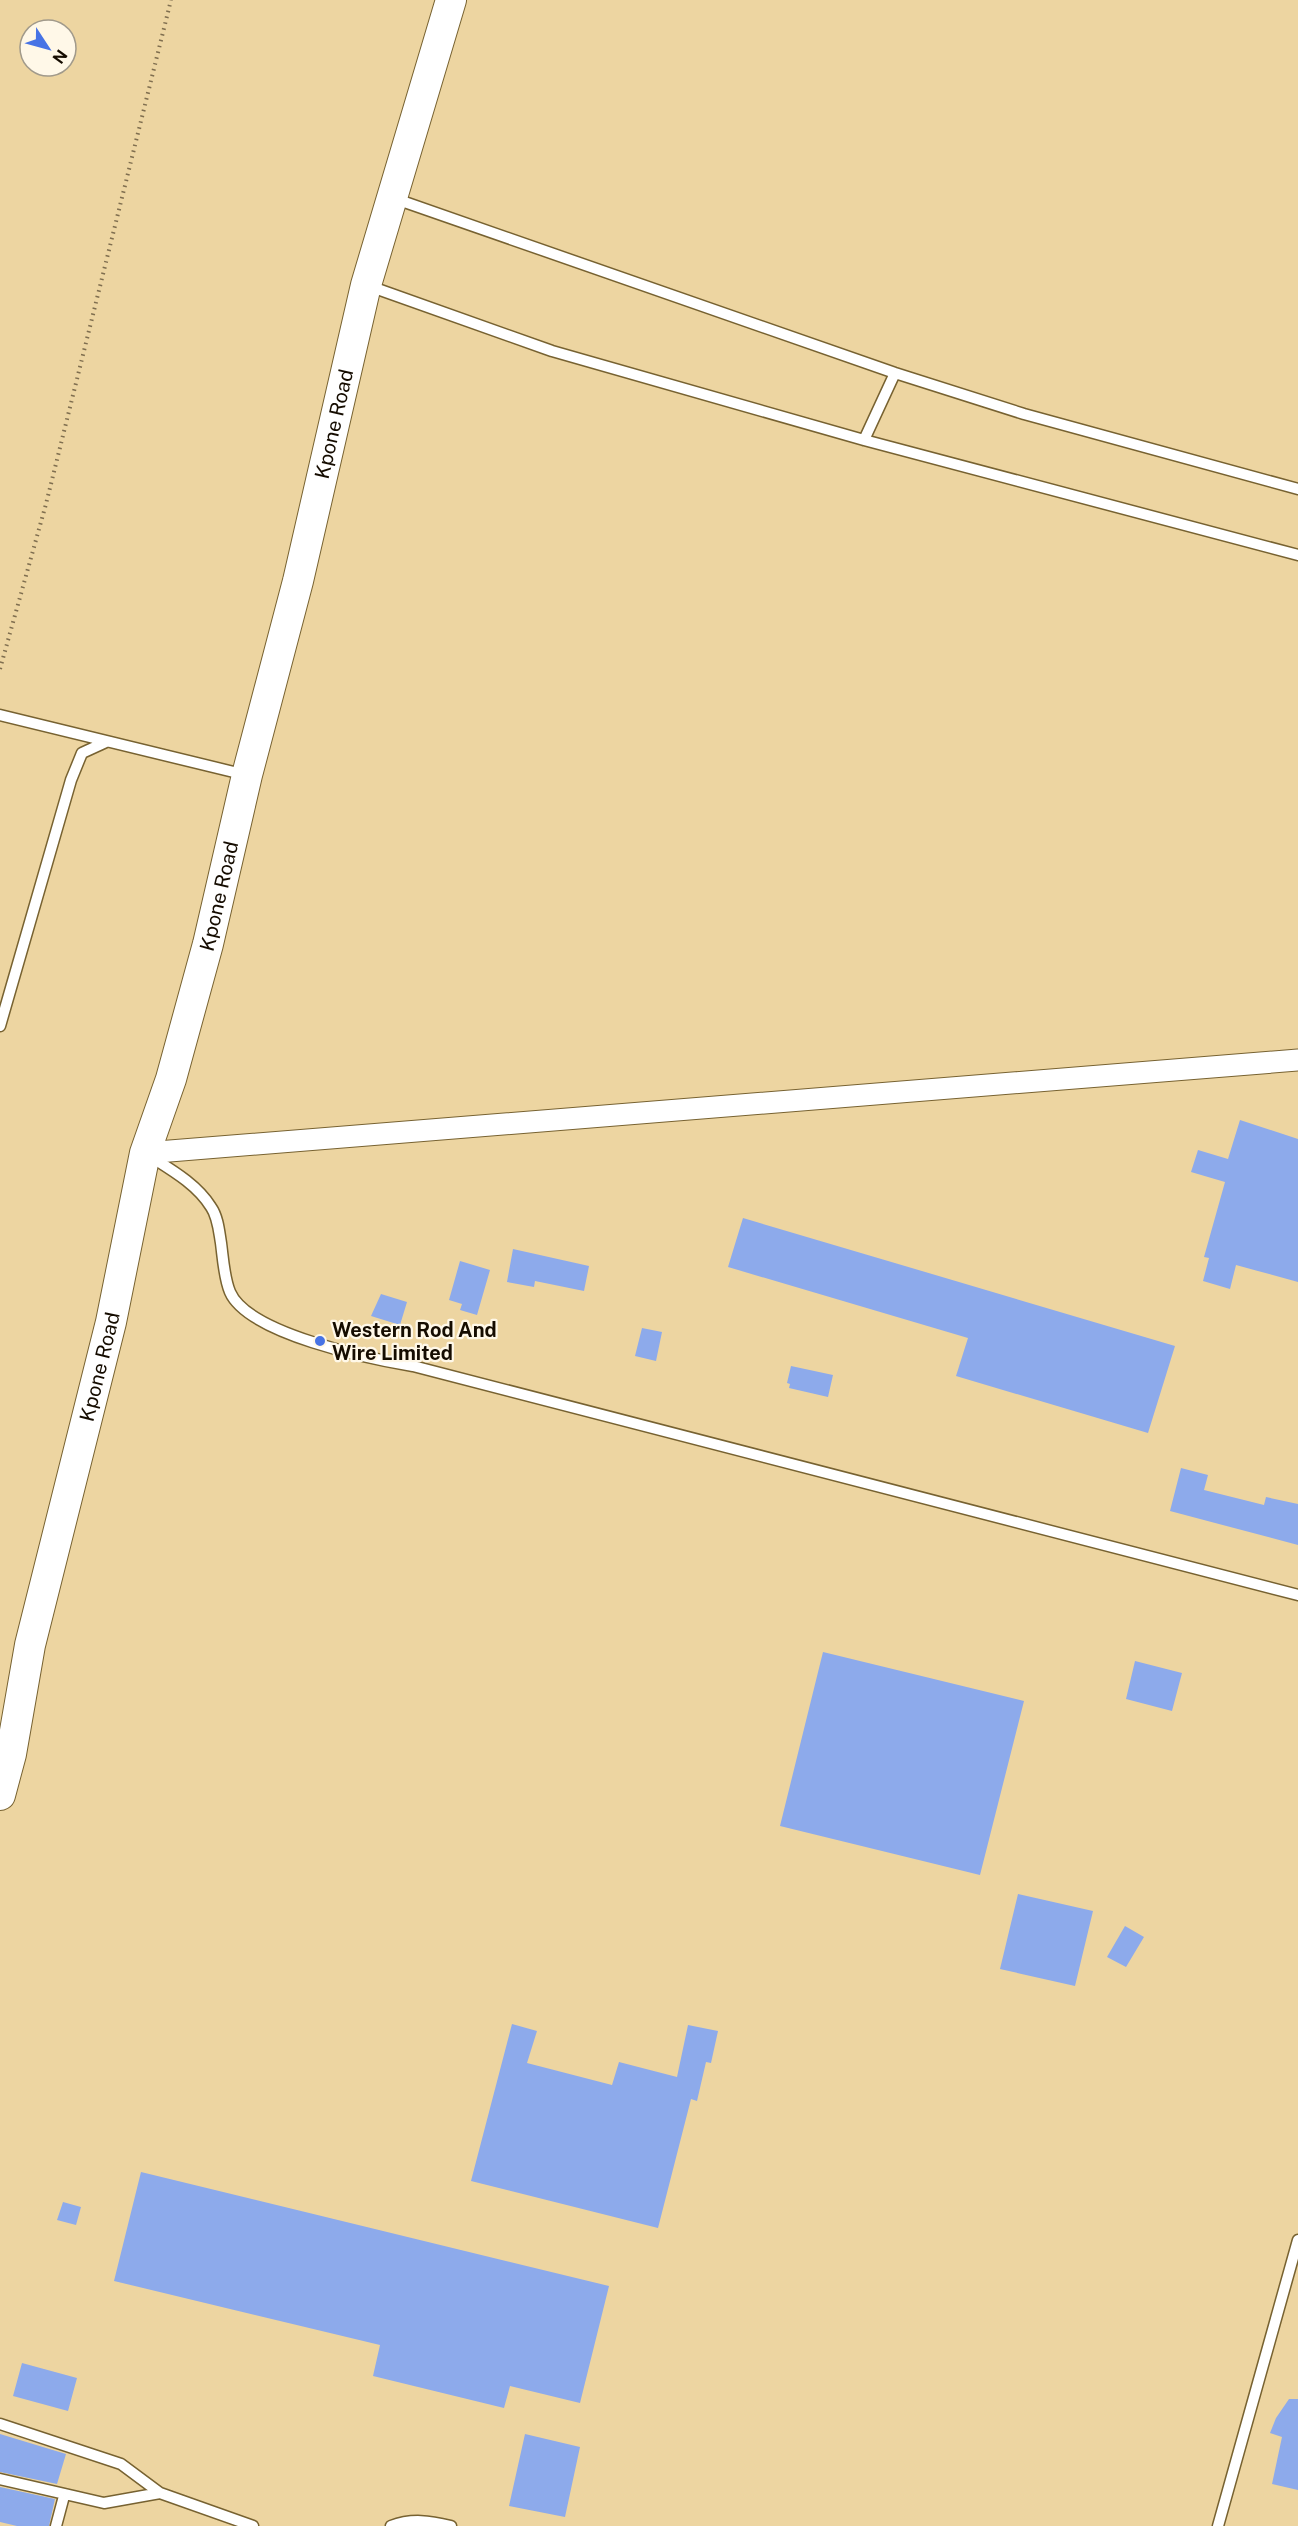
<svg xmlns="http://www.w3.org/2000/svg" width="1298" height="2526" viewBox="0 0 1298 2526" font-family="'Public Sans',sans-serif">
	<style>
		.building { fill: #8daaeb }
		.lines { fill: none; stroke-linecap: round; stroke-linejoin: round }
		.service-casing { stroke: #776231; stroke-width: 13 }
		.minor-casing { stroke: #776231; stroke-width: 23 }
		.secondary-casing { stroke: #776231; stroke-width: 32 }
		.path { stroke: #7f6e4f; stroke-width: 4; stroke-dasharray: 1.5 4.5; stroke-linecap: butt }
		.service { stroke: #fff; stroke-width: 10 }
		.minor { stroke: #fff; stroke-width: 21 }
		.secondary { stroke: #fff; stroke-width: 30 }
		.poi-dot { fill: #4773e5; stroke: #fff8e8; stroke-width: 2 }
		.labels { text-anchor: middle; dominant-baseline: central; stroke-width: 4.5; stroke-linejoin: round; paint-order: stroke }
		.street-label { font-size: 20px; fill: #150c00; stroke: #fff8e8 }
		.poi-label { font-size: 20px; font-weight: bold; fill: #150c00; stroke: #fff8e8; text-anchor: start }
	</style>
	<rect width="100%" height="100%" fill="#edd5a1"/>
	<path class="building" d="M1240,1120L1298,1139V1282L1236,1265L1230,1289L1203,1281L1209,1258L1204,1257L1225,1182L1191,1172L1198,1150L1228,1159Z
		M743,1218L1175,1346L1148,1433L956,1376L968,1338L728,1267Z
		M513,1249L589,1266L584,1291L535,1281L534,1287L507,1282Z
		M460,1261L490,1270L477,1315L460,1310L462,1304L449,1300Z
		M381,1294L407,1302L400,1325L371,1316Z
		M642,1328L662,1332L656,1361L635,1356Z
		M791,1366L833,1375L828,1397L789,1388L790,1384L787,1383Z
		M1181,1468L1208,1475L1204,1490L1264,1505L1266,1497L1298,1504V1545L1170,1511Z
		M823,1652L1024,1701L980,1875L780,1826Z
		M1135,1661L1182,1673L1172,1711L1126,1699Z
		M1018,1894L1093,1911L1075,1986L1000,1969Z
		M1125,1926L1144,1937L1126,1967L1107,1957Z
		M512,2024L537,2031L527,2063L612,2085L619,2062L677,2077L688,2025L718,2031L711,2063L706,2062L697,2101L691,2099L658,2228L471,2181Z
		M141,2172L609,2286L580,2403L510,2386L504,2408L373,2376L380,2345L114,2281Z
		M63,2202L81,2207L76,2225L57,2220Z
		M22,2363L77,2378L68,2411L13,2396Z
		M1289,2399H1298V2490L1272,2484L1282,2437L1270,2433L1276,2418Z
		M0,2434L66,2454L57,2484L0,2472Z
		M525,2434L580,2447L565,2517L509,2506Z
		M0,2487L55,2499L49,2526H17L0,2522Z"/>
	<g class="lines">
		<defs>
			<path id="service" d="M393,198L895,373L1024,414L1298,489
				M369,286L552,351L864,440L1298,555
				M864,440L895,373
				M0,715L246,775
				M0,1026L71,780L82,753L106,742
				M148,1155C170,1169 197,1184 211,1207C218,1217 219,1231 221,1243C223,1258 224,1278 230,1292C248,1334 371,1359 413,1366L1298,1595
				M0,2424L121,2464L160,2493L253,2526
				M0,2479L104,2503L160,2493
				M56,2526L64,2496
				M391,2526C412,2518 430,2521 451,2526
				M1218,2526L1298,2240"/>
			<path id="minor" d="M145,1153L1298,1060"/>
			<g id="secondary">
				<path id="s1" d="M0,1795L11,1754L30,1645L111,1322L145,1153L171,1079L208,944L247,775L298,581L366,285L451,0"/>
			</g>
		</defs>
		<use href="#service" class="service-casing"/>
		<use href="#minor" class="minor-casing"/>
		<use href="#secondary" class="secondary-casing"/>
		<path class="path" d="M0,669L46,504L171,0"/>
		<use href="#service" class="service"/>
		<use href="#minor" class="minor"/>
		<use href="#secondary" class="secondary"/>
	</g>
	<circle class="poi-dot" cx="320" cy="1341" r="6"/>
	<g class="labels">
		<g class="street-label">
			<text stroke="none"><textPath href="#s1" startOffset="1412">Kpone Road</textPath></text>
			<text stroke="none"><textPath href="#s1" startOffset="926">Kpone Road</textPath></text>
			<text stroke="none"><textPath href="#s1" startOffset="440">Kpone Road</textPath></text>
		</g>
		<g class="poi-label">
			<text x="332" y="1330">Western Rod And<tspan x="332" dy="23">Wire Limited</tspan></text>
		</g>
	</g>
	<g transform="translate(48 48) rotate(126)"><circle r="28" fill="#fff8e8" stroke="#a19a8b" stroke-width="1.5"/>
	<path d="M0-4.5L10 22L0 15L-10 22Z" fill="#4773e5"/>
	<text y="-9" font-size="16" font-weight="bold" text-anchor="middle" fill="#150c00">N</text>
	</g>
</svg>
